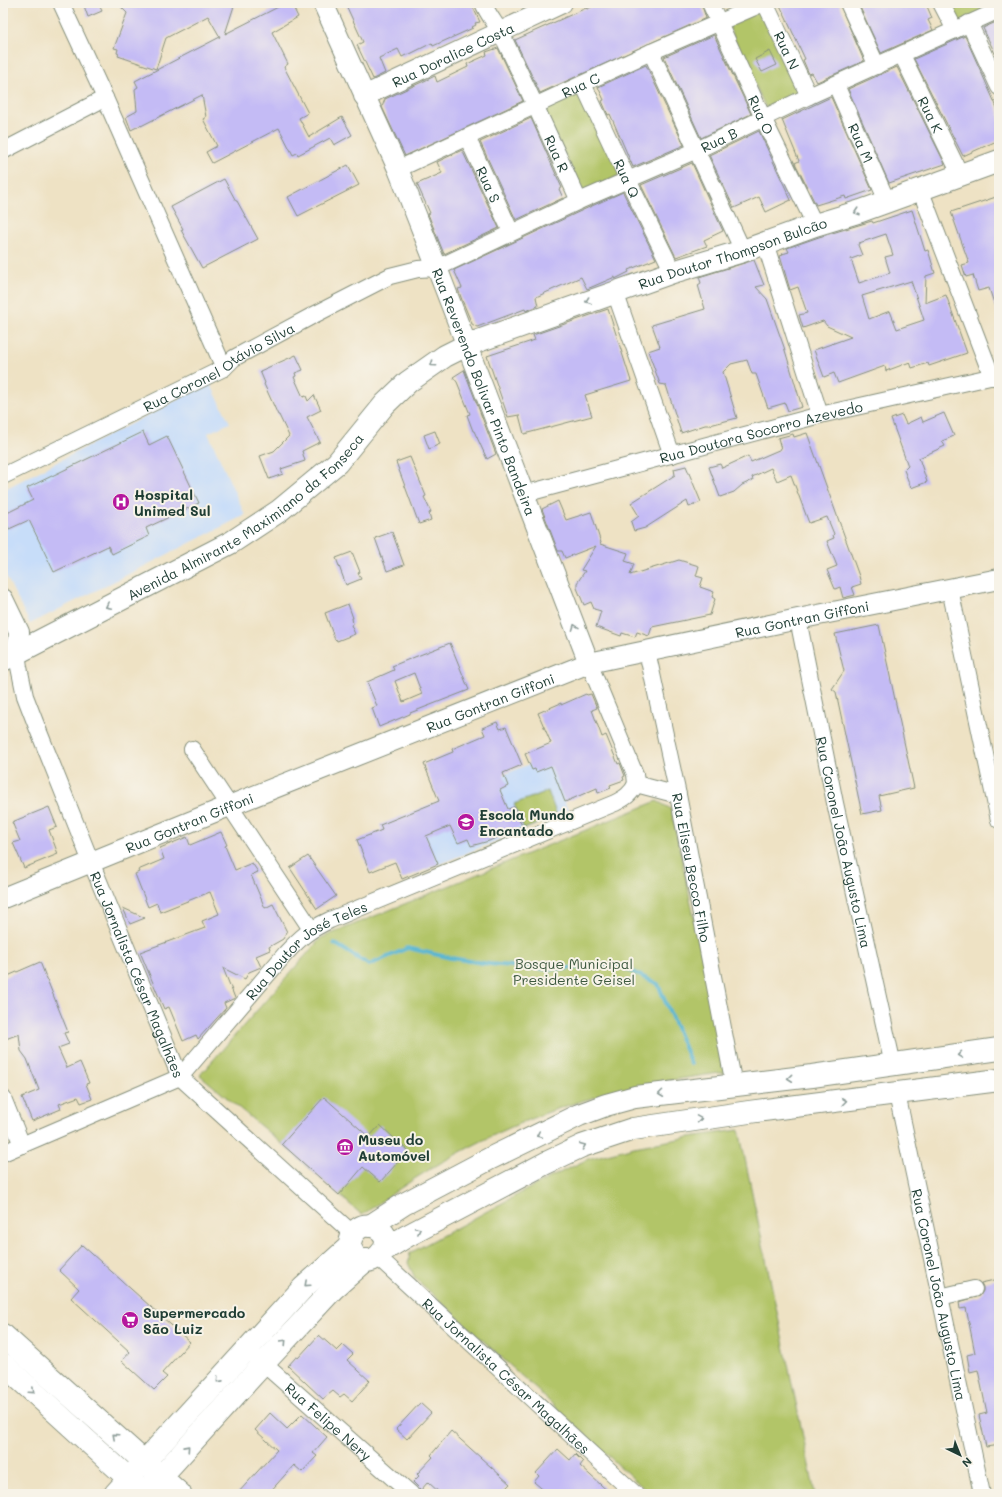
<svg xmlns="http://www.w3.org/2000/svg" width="1002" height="1497" viewBox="0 0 1002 1497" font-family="Mali,sans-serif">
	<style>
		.built { fill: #c7ddf9 }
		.green { fill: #b2c568; stroke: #68814e }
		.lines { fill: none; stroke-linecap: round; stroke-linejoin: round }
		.stream { stroke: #52b4d1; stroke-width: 4 }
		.building { fill: #c4bbf5; fill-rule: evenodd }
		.minor-casing { stroke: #86907c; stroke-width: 18 }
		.tertiary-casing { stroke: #86907c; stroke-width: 22 }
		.secondary-casing { stroke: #86907c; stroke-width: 24 }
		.minor { stroke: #fff; stroke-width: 16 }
		.tertiary { stroke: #fff; stroke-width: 20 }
		.secondary { stroke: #fff; stroke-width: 22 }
		.oneway { stroke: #8f9e9a }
		.labels { text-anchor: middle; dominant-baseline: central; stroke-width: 4; stroke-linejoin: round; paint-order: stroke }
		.street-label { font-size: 14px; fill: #1f3d34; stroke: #f7f3e8 }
		.poi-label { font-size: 14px; font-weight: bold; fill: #1f3d34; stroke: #f7f3e8; text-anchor: start }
		.park-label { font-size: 14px; fill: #3c583e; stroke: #f7f3e8 }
	</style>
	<rect width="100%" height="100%" fill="#f7f3e8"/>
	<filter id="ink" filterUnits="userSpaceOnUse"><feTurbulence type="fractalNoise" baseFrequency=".025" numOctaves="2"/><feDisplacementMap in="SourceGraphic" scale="8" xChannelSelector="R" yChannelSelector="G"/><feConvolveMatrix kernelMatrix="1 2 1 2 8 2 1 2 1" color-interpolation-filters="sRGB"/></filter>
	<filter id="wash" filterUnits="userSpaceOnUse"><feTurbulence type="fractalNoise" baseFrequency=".012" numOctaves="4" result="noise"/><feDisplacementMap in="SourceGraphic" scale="16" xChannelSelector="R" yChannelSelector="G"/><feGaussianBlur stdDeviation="0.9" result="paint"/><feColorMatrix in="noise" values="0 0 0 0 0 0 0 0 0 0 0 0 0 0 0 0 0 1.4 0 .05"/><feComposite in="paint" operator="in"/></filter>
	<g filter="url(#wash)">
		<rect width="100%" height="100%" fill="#eee2c4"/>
		<path class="built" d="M210,383L230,423L208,433L245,515L30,624L3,570V490Z
			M547,757L569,812L402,879L380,825Z"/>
		<path class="green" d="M947,3H988L990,9L958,24Z
			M761,7L801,90L800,97L768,113L728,25Z
			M578,94L584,97L621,174L584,194L545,114L546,109Z
			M548,791L557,816L524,829L514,804Z
			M657,801L671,809L727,1072C682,1078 639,1085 596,1097C539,1112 483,1138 432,1168C408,1182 385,1199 362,1215L282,1144L200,1075L321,938Z
			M739,1130L815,1494H650L415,1278L408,1263L410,1253L541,1182L588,1159L634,1147L696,1136Z"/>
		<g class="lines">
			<path class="stream" d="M334,943L369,965L408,948L451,958L489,964L545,969L620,966L658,984L691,1064"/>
		</g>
		<g id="blocks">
			<path class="building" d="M83,3H98L102,11L88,17Z
				M117,3H235L225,34L286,3H291L298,17L272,32L288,64L284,67L308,113L299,118L309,137L342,117L352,135L334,145L330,138L298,155L297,153L293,155L279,128L212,163L206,152L217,146L203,119L206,117L202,95L141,126V125L131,130L126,117L137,111L135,89L138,87L135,81L220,37L208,16L166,38L156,69L118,56L119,54L117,53L118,49L114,48L127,13Z
				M345,3H471L480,22L475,23L476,25L472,27L473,28L462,33L433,46L432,43L408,55V54L402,57L398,49L379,58L385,73L373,79L357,45L363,42Z
				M600,3H701L706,18L540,93L515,40L586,8L587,9Z
				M779,3H839L864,61L817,82L812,73L809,74L803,60L805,59Z
				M858,3H880L882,7L891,3H918L920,6L926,4L932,18L928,20L933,30L881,53Z
				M996,22L999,29V62L983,28Z
				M714,35L751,114L701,138L664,57Z
				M965,36L999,112V140L963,156L914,59Z
				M498,48L523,101L405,156L382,107L385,99L435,76L437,82L468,67L467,64L487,55L486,52Z
				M770,51L777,65L762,72L755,59Z
				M646,65L684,145L633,167L610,114L608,115L602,101L604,100L598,87Z
				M897,67L945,164L889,183L848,89Z
				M831,97L872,190L846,199L845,196L816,205L795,163L799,161L782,120Z
				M531,118L562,188L559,189L563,198L516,220L480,142Z
				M759,131L791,200L766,212L759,197L734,208L709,155Z
				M462,150L499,228L444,254L428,214L430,213L417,184L442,173L437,162Z
				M692,163L723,231L704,240L707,246L676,257L641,185Z
				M348,165L359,185L298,216L288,197Z
				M224,179L236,201H237L258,239L202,268L181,230L183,229L171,207Z
				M623,192L656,259L628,270L629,272L615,279V277L587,289L581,277L536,297L538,306L526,311L525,309L477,327L472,324L462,300L458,289L462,288L454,270L583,210Z
				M999,196V313H997L989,288L978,291L973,275L966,277L962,265L969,263L951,212Z
				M912,210L925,251L928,250L935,273L926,276L925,303L946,295L967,353L929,366L928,363L912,368L910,362L886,371L885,366L838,383L834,373L824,377L814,350L851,337L827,326L823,321L803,328L799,315L807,313L798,287L790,290L780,256L783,255L782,254L789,252L787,248L819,237L872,221L873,223ZM886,234L893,255L885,257L890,273L859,283L851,259L862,255L858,245L859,243ZM911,281L924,320L897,329L890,311L869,319L862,296Z
				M754,260L764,285L756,287L767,299L784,347L802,407L788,411L785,403L768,408L756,374H752L747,360L731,364L723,372L737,418L710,425H705L681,433L666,385L660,384L648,351L660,347L652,325L705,309L698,285L701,283L699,277Z
				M608,309L631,381L585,395L592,416L524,434L519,415L508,417L487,356L535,340L533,335Z
				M296,355L303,370L295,373L296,376L294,377L303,397L306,396L308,401L314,395L321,410L307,417L320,442L302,451L305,461L281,469L283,474L269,479L260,456L274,451L289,436L279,415H278L264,384L265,383L260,371Z
				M464,370L496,454L487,459L474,431H473L467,415L470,414L457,382L453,377Z
				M944,413L954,436L942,441L945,446L919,458L927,482L911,488L904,470L908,466L891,419L902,415L906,424L921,417L923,422Z
				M435,431L440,444L429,449L424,435Z
				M143,432L149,445L167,436L199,503L146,528L149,536L112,554L108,546L54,572L29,520L9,529L3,515L33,500L27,488Z
				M807,433L859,576L861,584L852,587L855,595L843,598L840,587L835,589L827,570L837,566L827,541L834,538L833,535L834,534L827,517L809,523L791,475L777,481L771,468L752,477L753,480L742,485L734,492L720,497L709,467L720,464L722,468L748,456L751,462L781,449L778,438L793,434L794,437Z
				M410,457L426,496L424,497L431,512L429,513L431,520L419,524L396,462Z
				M686,466L701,502L689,507L687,501L645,528L634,531L631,522L639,516L631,503L675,475L674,469Z
				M558,501L566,520L591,512L601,543L600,544L628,553L625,561L634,564L630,575L679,560L699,566L696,576L703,578L700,587L714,592L712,597L715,599L710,615L652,627L649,636L637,632L635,637L622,633L621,636L596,627L601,611L594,609L591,602L584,605L577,588V583L585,571L581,570L596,546L565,558L562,551H558L542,509Z
				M392,532L404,565L387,571L375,538Z
				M352,552L360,572L358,573L361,579L346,585L336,558Z
				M348,604L353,618H352L353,624L351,625L355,634L337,641L336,639L335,640L325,613Z
				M879,625L914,788L879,796L882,810L862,814L836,692L832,689L844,671L835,634Z
				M450,643L469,690L410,713V714L379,727L372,708L377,706L367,682L394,670L392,666ZM414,673L422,694L403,702L395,681Z
				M586,694L587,695L591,694L597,708L592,710L602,737L606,735L618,764L620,763L625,776L623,777L624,780L610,785L611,788L598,793L597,788L565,802L551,766L536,772L535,769L532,770L525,754L551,743L538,713L561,703V705Z
				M497,722L500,729L506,727L522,765L503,773L508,786L500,790L508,809L514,807L522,826L498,835V837L489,841L471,846L468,839L458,843L450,826L426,836L438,864L402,879L395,862L370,872L357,840L382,830L380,825L439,801L424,764L453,752L452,749L485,735L482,728Z
				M49,807L57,827L49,830L58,854L24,868L13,843L20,841L12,822Z
				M221,832L227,845L225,846L235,870L252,863L258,872L251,875L265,908L273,904L287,932L283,939L269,947L270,950L256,956L261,967L249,972L245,979L223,968L235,998L224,1003L226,1008L198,1039L196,1035L183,1041L169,1007L164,1009L140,952L205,928L202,921L219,914L210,892L160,912L157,903L148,907L135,874L139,872L138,870L164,859L160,848L187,837L190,845Z
				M308,856L336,896L317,909L290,868Z
				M123,908L145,918L130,924Z
				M40,962L68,1032L64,1033L69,1044L58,1048L67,1068L80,1062L89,1083L86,1084L92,1099L81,1103L78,1097L59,1104L61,1109L32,1121L22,1097L39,1090L27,1059L21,1051L19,1034L3,1040V978Z
				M324,1097L369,1137L380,1125L408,1151L380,1182L363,1167L339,1195L282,1144Z
				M82,1245L190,1342L162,1373L167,1377L154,1390L122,1361L130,1352L71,1298L79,1289L59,1270Z
				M999,1279V1445L986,1447L979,1415L987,1413L978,1370L970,1372L967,1355L975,1353L966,1308L960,1309L959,1302L980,1296L983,1291V1287L981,1283Z
				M319,1335L337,1351L343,1345L353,1354L347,1360L370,1381L352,1401L344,1394L340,1397L333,1391L323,1399L288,1366L296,1357L298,1358Z
				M420,1403L431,1413L407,1439L396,1429Z
				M270,1413L287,1429L302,1414L327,1437L313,1453L317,1456L302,1472L294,1465L268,1494H237L277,1450L255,1430Z
				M451,1431L510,1484L500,1494H441L428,1482L421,1490L413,1482L419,1476L417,1474L433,1457L431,1455Z
				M558,1449L570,1460L575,1454L583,1462L580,1466L611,1494H548L534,1482L539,1476L536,1473Z"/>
		</g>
	</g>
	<g filter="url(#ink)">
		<use href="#blocks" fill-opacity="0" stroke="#86907c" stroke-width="1"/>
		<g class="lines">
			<defs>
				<g id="minor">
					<path d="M61,3L105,98L224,368"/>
					<path id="s1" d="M483,3C488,15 497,25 503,37C529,91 554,146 579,201"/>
					<path id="s2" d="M710,3L763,118L815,225"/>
					<path id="s3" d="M765,3L809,96"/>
					<path d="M848,3L877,66"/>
					<path d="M941,3L955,30"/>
					<path d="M969,23L999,87"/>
					<path d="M651,52L743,251"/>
					<path id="s4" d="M902,55L960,174"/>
					<path id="s5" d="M583,84L628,180L673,272"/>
					<path id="s6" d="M836,85L887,201"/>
					<path id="s7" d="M467,137L511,232"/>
					<path d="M3,151L105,98"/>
					<path id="s8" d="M398,169L651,52L764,3"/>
					<path d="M920,189L992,377"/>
					<path d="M765,243L820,415"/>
					<path d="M615,292L672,455"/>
					<path id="s9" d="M3,476L224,368L234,358L310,317L390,276L418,269L437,268L579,201L697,150L809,96L999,10"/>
					<path id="s10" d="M524,494L820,415L999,375"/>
					<path d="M950,589L999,820"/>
					<path id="s11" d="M798,619L835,803L893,1065"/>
					<path id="s12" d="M647,651L678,795L734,1085"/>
					<path id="s13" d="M17,653L19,667L25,696L35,722L91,862L180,1077L353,1234"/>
					<path d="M589,663L635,774L636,784"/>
					<path d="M192,749L311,929"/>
					<path d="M636,784L678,795"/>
					<path id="s14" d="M897,1094L982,1494"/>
					<path d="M3,1098L22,1145"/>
					<path id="s15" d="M3,1153L180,1077L286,953C302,936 309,930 330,920L615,803C625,798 631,794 636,784"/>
					<path id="s16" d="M378,1257L635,1494"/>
					<path d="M940,1297L974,1289"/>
					<path id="s17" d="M256,1357L411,1494"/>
				</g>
				<g id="tertiary">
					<path id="s18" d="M323,3L398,169L437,268L589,663"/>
					<path id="s19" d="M364,96L562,3"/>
					<path d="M3,599L19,632L17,653"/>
					<path id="s20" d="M3,898L229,806L589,663L798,619L999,579"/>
				</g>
				<g id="secondary">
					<path id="s21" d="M3,660L232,542L279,511L337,463L385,404L408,382L445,356L467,345L673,272L743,251L815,225L861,211L999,161"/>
					<path d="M370,1226L404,1204L491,1158L579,1115L606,1105L635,1097L812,1076L999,1049"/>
					<path d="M384,1250L407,1236L546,1163L582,1146L633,1129L749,1112L999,1080"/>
					<path d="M3,1335L180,1494"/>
					<path d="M3,1364L139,1488"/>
					<path d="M115,1494L303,1288L350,1246C350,1233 361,1221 375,1227C406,1241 362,1283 350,1246"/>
					<path d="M145,1494L264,1363L333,1289L366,1260"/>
				</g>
			</defs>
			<use href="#minor" class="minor-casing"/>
			<use href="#tertiary" class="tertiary-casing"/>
			<use href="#secondary" class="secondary-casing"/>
			<use href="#minor" class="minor"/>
			<use href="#tertiary" class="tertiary"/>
			<use href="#secondary" class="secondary"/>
		</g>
		<defs><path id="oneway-chevron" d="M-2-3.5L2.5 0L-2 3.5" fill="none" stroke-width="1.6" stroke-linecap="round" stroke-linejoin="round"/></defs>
		<g class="oneway">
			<use href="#oneway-chevron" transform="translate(857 212) rotate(162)"/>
			<use href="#oneway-chevron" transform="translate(588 301) rotate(160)"/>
			<use href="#oneway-chevron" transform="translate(433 364) rotate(145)"/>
			<use href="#oneway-chevron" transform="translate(108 606) rotate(153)"/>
			<use href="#oneway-chevron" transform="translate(575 627) rotate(-111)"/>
			<use href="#oneway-chevron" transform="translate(960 1055) rotate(172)"/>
			<use href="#oneway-chevron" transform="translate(790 1078) rotate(174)"/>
			<use href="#oneway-chevron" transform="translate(661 1094) rotate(173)"/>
			<use href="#oneway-chevron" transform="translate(844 1101) rotate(-7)"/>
			<use href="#oneway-chevron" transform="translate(699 1119) rotate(-9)"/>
			<use href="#oneway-chevron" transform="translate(539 1135) rotate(154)"/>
			<use href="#oneway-chevron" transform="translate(583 1146) rotate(-21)"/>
			<use href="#oneway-chevron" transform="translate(418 1230) rotate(-28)"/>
			<use href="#oneway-chevron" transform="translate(307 1284) rotate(138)"/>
			<use href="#oneway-chevron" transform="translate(284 1342) rotate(-47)"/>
			<use href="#oneway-chevron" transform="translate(219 1380) rotate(132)"/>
			<use href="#oneway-chevron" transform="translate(32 1391) rotate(42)"/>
			<use href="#oneway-chevron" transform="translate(115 1436) rotate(-138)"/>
			<use href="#oneway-chevron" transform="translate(187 1448) rotate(-48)"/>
		</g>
	</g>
	<defs>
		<symbol id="hospital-disc" viewBox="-11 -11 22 22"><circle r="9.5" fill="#b5179e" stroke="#f7f3e8"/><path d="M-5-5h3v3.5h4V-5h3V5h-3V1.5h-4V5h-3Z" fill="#fff"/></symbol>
		<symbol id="school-disc" viewBox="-11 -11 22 22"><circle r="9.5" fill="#b5179e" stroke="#f7f3e8"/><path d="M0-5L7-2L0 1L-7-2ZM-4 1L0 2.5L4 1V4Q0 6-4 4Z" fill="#fff"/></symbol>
		<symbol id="museum-disc" viewBox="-11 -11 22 22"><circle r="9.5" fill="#b5179e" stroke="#f7f3e8"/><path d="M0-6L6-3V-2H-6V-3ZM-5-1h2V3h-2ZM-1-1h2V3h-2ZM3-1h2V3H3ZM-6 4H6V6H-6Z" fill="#fff"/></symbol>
		<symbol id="supermarket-disc" viewBox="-11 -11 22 22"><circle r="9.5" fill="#b5179e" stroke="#f7f3e8"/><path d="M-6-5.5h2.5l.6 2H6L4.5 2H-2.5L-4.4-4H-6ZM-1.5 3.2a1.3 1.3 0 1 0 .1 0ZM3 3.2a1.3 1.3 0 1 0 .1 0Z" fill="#fff"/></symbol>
	</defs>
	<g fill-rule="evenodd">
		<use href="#hospital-disc" x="111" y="492" width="20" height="20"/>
		<use href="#school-disc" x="456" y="812" width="20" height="20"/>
		<use href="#museum-disc" x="335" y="1137" width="20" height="20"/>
		<use href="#supermarket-disc" x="120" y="1310" width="20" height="20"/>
	</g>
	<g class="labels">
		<g class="street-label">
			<text stroke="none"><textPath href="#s3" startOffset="52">Rua N</textPath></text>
			<text stroke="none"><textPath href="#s19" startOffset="98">Rua Doralice Costa</textPath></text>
			<text stroke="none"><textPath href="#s8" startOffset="201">Rua C</textPath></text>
			<text stroke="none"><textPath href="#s2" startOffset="123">Rua O</textPath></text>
			<text stroke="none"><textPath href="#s4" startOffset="66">Rua K</textPath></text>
			<text stroke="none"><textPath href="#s9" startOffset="794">Rua B</textPath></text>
			<text stroke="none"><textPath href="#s6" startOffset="63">Rua M</textPath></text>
			<text stroke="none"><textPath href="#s1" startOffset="168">Rua R</textPath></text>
			<text stroke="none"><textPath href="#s5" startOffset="104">Rua Q</textPath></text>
			<text stroke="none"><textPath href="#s7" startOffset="52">Rua S</textPath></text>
			<text stroke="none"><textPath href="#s21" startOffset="848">Rua Doutor Thompson Bulcão</textPath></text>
			<text stroke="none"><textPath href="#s9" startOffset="242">Rua Coronel Otávio Silva</textPath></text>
			<text stroke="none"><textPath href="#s18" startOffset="421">Rua Reverendo Bolivar Pinto Bandeira</textPath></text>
			<text stroke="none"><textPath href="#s10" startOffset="245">Rua Doutora Socorro Azevedo</textPath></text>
			<text stroke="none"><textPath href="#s21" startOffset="283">Avenida Almirante Maximiano da Fonseca</textPath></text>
			<text stroke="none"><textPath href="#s20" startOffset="849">Rua Gontran Giffoni</textPath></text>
			<text stroke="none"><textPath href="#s20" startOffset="525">Rua Gontran Giffoni</textPath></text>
			<text stroke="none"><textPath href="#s20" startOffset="201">Rua Gontran Giffoni</textPath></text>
			<text stroke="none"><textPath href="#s11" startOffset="228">Rua Coronel João Augusto Lima</textPath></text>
			<text stroke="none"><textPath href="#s12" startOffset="221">Rua Eliseu Becco Filho</textPath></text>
			<text stroke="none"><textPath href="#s15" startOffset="374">Rua Doutor José Teles</textPath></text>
			<text stroke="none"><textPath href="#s13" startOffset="344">Rua Jornalista César Magalhães</textPath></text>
			<text stroke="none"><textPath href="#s14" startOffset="205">Rua Coronel João Augusto Lima</textPath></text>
			<text stroke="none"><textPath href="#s16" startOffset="175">Rua Jornalista César Magalhães</textPath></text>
			<text stroke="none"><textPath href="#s17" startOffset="97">Rua Felipe Nery</textPath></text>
		</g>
		<g class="poi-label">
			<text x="134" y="494">Hospital<tspan x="134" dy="16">Unimed Sul</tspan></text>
			<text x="479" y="814">Escola Mundo<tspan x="479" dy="16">Encantado</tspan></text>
			<text x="358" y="1139">Museu do<tspan x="358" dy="16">Automóvel</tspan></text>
			<text x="143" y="1312">Supermercado<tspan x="143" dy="16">São Luiz</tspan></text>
		</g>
		<g class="park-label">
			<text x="574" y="963">Bosque Municipal<tspan x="574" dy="16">Presidente Geisel</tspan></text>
		</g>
	</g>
	<rect width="1002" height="1497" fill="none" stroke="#f7f3e8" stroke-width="16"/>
	<g transform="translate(960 1455) rotate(137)" stroke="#f7f3e8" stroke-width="3" paint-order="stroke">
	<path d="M0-3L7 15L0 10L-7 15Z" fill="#1f3d34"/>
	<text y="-6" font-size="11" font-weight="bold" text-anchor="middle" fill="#1f3d34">N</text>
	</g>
</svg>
